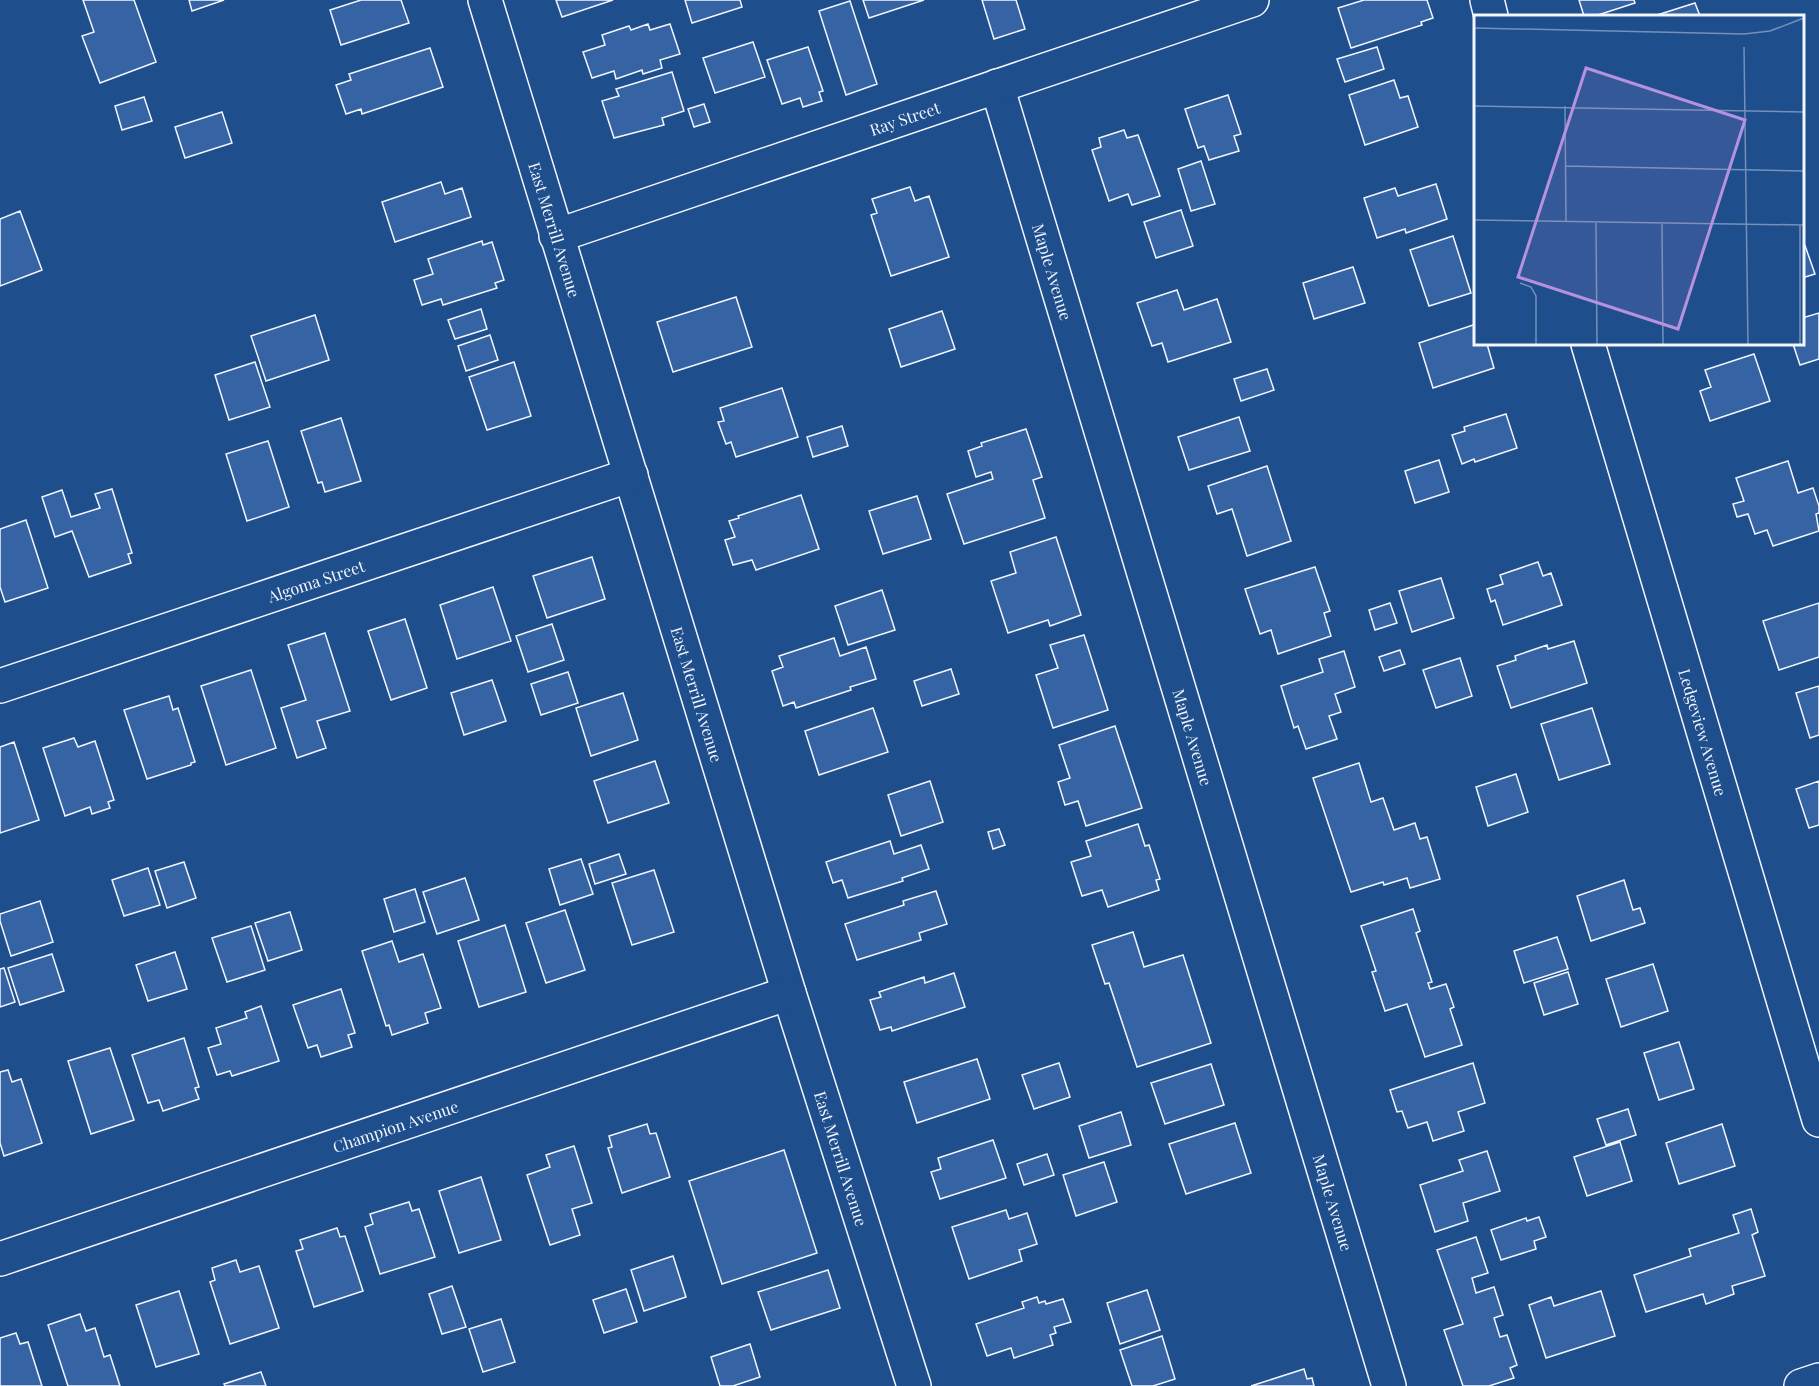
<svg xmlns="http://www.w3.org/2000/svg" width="1819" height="1386" viewBox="0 0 1819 1386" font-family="'Playfair Display',serif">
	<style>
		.building { fill: #3563a3; stroke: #f2f6ff; stroke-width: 1.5 }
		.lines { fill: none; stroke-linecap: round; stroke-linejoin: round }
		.minor-casing { stroke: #f2f6ff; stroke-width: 36 }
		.minor { stroke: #1f4e8c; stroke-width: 33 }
		.labels { text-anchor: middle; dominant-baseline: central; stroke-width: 4.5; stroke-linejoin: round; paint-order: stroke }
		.street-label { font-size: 16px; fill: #f2f6ff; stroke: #1f4e8c }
		.inset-road { fill: none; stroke: #7391ba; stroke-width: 1.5 }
		.view { fill: #b691df; fill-opacity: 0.15; stroke: #b691df; stroke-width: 3 }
		.inset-edge { fill: none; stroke: #f2f6ff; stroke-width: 3 }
	</style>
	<rect width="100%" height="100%" fill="#1f4e8c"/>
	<path class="building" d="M83,0H134L156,62L100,83L82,36L94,32Z
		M189,0H224L192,11Z
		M361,0H401L409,23L341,45L330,10Z
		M556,0H613L562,17Z
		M685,0H740L742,7L692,23Z
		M863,0H924L869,18Z
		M982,0H1016L1025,29L994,39Z
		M1364,0H1427L1433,18L1421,22L1422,25L1351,48L1338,8Z
		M1579,0H1634L1635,3L1595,16H1584Z
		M850,1L877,84L846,95L819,11Z
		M1695,3L1700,16H1654Z
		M648,24L650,30L670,24L680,54L660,60L662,68L643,74L642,70L616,79L614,71L592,78L583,52L605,45L602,35L629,26L631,30Z
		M753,42L765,77L715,93L703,58Z
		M808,47L823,91L819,92L822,101L803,107L800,98L782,104L767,60Z
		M1377,47L1384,69L1345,82L1337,59Z
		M430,48L443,87L362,114L361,109L346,114L336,85L351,80L349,74Z
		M672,72L684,111L662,118L664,125L614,138L602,101L619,96L616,89Z
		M1394,80L1400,98L1408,96L1418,127L1365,145L1349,95Z
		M1228,95L1241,134L1234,136L1239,151L1209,160L1204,146L1198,148L1185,109Z
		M144,97L152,121L122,130L115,106Z
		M704,104L710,122L694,127L688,109Z
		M222,112L232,143L185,158L175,127Z
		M1124,130L1127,138L1138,135L1160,196L1132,205L1128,194L1109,201L1092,150L1101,147L1099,138Z
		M1201,161L1215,204L1191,211L1178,169Z
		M441,182L445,194L462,188L471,217L395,242L382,202Z
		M1436,184L1447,219L1406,233L1405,229L1377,238L1364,198L1395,188L1398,196Z
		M910,187L915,201L929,196L949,257L891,276L871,215L877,213L872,199Z
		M1181,210L1193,246L1156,258L1144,222Z
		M20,211L42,270L0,286V219Z
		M1453,236L1471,293L1429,306L1410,250Z
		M1802,237L1815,274L1802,278Z
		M482,241L483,245L492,242L504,280L495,283L497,288L443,305L441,299L422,305L414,280L433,274L428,259Z
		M1353,267L1365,303L1314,319L1303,283Z
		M1177,290L1184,310L1217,299L1231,342L1168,362L1162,343L1152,346L1137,303Z
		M736,297L752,347L673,372L657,322Z
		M481,309L487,329L455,339L448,320Z
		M942,311L955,349L901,367L889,329Z
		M1819,313V359L1800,365L1793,344H1802V318Z
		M315,315L329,360L266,381L251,336Z
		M1476,324V344H1487L1494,368L1433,388L1419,343Z
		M490,335L498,360L466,371L458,346Z
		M1754,354L1770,401L1710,421L1700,391L1711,387L1705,370Z
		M255,362L270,407L229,420L215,375Z
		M514,362L531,416L487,430L469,377Z
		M1267,369L1274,390L1241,401L1234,379Z
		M782,388L798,437L736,457L731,442L726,444L718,422L724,421L720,408Z
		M1506,414L1517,448L1475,462L1474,459L1462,464L1452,435L1465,431L1464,427Z
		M1239,417L1250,451L1189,470L1178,437Z
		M341,418L361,481L325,492L322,482L318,483L301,431Z
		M842,426L848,446L813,457L807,437Z
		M1026,429L1042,477L1033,480L1045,518L964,544L947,494L993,479L991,472L976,477L968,451L982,446L981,443Z
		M268,441L289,507L247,521L226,454Z
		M1439,460L1449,492L1415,503L1405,471Z
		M1788,461L1798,493L1813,488L1819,506V513L1816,514L1819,531L1773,546L1767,530L1755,534L1748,514L1737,517L1733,504L1744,501L1736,478Z
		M1267,466L1291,541L1247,556L1232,509L1217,514L1208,486Z
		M112,489L132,553L128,554L131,563L89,577L72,531L55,537L42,497L62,490L71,517L100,508L95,494Z
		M801,495L819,549L756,570L752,560L733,565L725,540L735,537L729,521L739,518L738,516Z
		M917,496L931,539L883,554L869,511Z
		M26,520L48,588L5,602L0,587V529Z
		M1056,537L1081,615L1050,626L1048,620L1008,633L991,581L1016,573L1010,552Z
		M592,557L605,599L547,618L533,576Z
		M1538,562L1543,576L1551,573L1562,605L1503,625L1495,600L1491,602L1487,589L1503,584L1500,575Z
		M1315,567L1330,611L1324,613L1331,636L1278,654L1271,630L1260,634L1245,589Z
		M1441,578L1454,618L1412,632L1399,591Z
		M493,587L511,641L457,659L440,605Z
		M882,590L895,630L848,645L835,606Z
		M1390,603L1397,623L1375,630L1369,610Z
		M1819,603V657L1779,670L1763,621Z
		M405,619L427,688L391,700L368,631Z
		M552,624L564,660L528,672L516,636Z
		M325,633L350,711L317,721L326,748L297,758L281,708L306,700L288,645Z
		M1084,635L1108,710L1053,728L1036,675L1058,668L1050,645Z
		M834,638L840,656L866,647L876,679L850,687L851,690L796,708L794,702L783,706L772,671L783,667L779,656Z
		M1574,641L1587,683L1511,708L1497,666L1516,660L1515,656L1547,645L1548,649Z
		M1400,650L1405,664L1384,671L1379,657Z
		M1344,651L1355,687L1335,694L1341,712L1329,716L1337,739L1306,749L1298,726L1294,728L1281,686L1323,672L1319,659Z
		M1460,658L1472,696L1436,708L1423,670Z
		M951,669L959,694L922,706L914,681Z
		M251,670L276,748L226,765L201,686Z
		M568,672L578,703L541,715L531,684Z
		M492,680L506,721L464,735L451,693Z
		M1819,686V735L1810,738L1796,693Z
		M623,693L638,740L591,756L576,708Z
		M169,696L173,710L178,708L195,762L191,763V765L147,779L124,710Z
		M873,708L888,752L819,775L805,731Z
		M1592,708L1610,764L1559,780L1541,724Z
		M1115,726L1142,808L1086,826L1078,801L1065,805L1058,782L1070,778L1059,745Z
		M74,738L78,747L95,741L114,800L108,802L110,808L92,814L90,807L65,816L43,748Z
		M14,742L39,820L0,833V747Z
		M655,761L669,803L608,823L594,781Z
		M1359,763L1371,802L1383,798L1394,830L1415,823L1420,839L1427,837L1440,879L1410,888L1407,878L1384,885L1383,882L1351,892L1313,778Z
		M1516,774L1528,812L1488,826L1476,787Z
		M930,781L943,822L901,836L888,795Z
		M1819,781V825L1809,828L1796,789Z
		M1138,824L1145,846L1149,845L1160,879L1156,880L1159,890L1108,907L1102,890L1082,896L1071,862L1091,856L1086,841Z
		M999,829L1005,845L993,849L988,832Z
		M890,841L894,854L921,845L929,869L902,878L903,881L848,898L842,880L833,883L826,862Z
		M619,854L626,874L595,884L589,864Z
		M581,859L593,894L560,905L549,869Z
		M184,862L196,898L167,908L155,871Z
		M148,868L160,905L124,916L112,880Z
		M654,870L674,932L632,945L612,883Z
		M465,878L479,920L437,934L423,892Z
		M1624,880L1633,910L1640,908L1645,923L1591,941L1577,896Z
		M415,889L425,922L394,932L384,899Z
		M936,891L947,924L919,933L921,940L857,960L845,924L904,905L903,901Z
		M40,901L53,942L11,956L0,921V914Z
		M1413,909L1420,931L1416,933L1432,982L1428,983L1430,989L1446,984L1454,1007L1450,1009L1462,1045L1425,1057L1407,1004L1385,1011L1372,972L1376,971L1361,926Z
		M565,910L585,970L546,983L526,923Z
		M290,912L302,950L268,961L255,923Z
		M505,925L526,992L479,1007L458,941Z
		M251,926L265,970L227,982L212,938Z
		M1133,932L1144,967L1183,955L1211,1043L1137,1067L1109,983L1105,984L1092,945Z
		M1557,937L1568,969L1524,983L1514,951Z
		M392,941L399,962L423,954L441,1008L425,1013L428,1023L392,1035L389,1025L386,1026L362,951Z
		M175,952L187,989L148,1001L136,965Z
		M52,954L64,991L20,1005L8,968Z
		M1653,964L1668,1011L1621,1027L1606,979Z
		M4,968L15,1002L0,1007V969Z
		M1568,972L1578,1004L1544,1015L1534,983Z
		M954,973L965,1007L892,1031L891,1027L880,1030L870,1000L881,997L879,992L924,977L925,983Z
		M341,989L355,1033L348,1035L352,1047L321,1057L317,1045L308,1048L293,1005Z
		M261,1006L279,1061L232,1076L230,1071L217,1075L208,1048L221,1044L216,1028L247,1018L245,1012Z
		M184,1038L199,1087L195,1088L199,1099L163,1111L159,1100L148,1103L132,1055Z
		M1679,1042L1694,1089L1659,1100L1644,1053Z
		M110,1048L134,1120L91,1134L68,1061Z
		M977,1059L990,1099L917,1123L904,1082Z
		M1059,1063L1070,1097L1034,1109L1022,1075Z
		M1473,1063L1485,1103L1458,1112L1464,1131L1433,1141L1427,1122L1408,1128L1402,1111L1397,1112L1390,1090Z
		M1211,1064L1224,1105L1165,1124L1151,1083Z
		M8,1070L12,1082L21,1079L42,1143L4,1156L0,1143V1072Z
		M1628,1109L1636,1135L1606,1145L1597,1119Z
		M1121,1112L1131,1145L1089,1158L1079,1126Z
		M1235,1123L1251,1173L1186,1194L1169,1144Z
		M647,1124L650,1134L656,1133L670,1177L622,1193L608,1148L612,1147L609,1136Z
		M1722,1124L1735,1166L1679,1184L1666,1143Z
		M993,1140L1006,1178L940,1199L931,1172L941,1169L938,1158Z
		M1620,1142L1632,1181L1587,1196L1574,1157Z
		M574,1146L592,1203L572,1209L580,1235L550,1245L527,1175L550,1167L546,1155Z
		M784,1150L817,1253L722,1284L689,1181Z
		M1487,1151L1500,1191L1463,1203L1468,1221L1435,1232L1420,1185L1463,1171L1459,1160Z
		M1047,1154L1054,1175L1024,1185L1017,1164Z
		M1104,1162L1117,1202L1076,1216L1063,1175Z
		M481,1177L501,1240L459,1253L439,1191Z
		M409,1202L412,1211L419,1209L435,1257L380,1274L365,1227L373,1224L370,1214Z
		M1751,1209L1758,1232L1752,1235L1765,1276L1732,1286L1734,1294L1706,1304L1703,1294L1646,1312L1634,1275L1691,1256L1689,1249L1739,1233L1733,1215Z
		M1006,1210L1009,1219L1027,1213L1037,1244L1019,1250L1022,1261L969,1279L952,1227Z
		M1539,1217L1546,1237L1534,1241L1536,1249L1501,1260L1491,1230L1526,1218L1527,1221Z
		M337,1228L340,1237L345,1236L363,1291L314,1307L296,1251L303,1249L300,1240Z
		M1476,1237L1488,1273L1472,1278L1476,1293L1494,1287L1503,1315L1494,1318L1500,1337L1507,1335L1517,1365L1510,1368L1514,1378L1489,1386H1463L1444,1330L1463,1324L1437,1250Z
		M673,1256L686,1297L644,1311L631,1270Z
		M236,1260L240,1272L259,1266L279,1328L230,1344L210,1282L215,1280L212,1268Z
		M828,1270L840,1308L771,1330L758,1292Z
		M452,1286L466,1327L442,1334L429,1294Z
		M626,1289L637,1322L604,1333L593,1300Z
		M1147,1290L1160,1330L1120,1344L1107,1303Z
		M179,1291L199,1354L156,1367L136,1305Z
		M1601,1291L1615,1336L1546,1358L1529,1305L1551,1297L1554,1306Z
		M1037,1297L1039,1303L1045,1301L1046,1304L1063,1299L1071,1322L1054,1327L1056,1333L1050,1335L1053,1345L1014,1358L1011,1348L987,1356L976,1324L1024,1308L1022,1302Z
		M80,1314L86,1331L95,1328L104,1357L110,1355L120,1386H68L48,1325Z
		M501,1319L515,1362L483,1372L469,1329Z
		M16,1333L20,1344L28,1342L42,1386H0V1338Z
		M1162,1336L1175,1379L1153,1386H1132L1120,1350Z
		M750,1344L760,1377L733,1386H720L711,1357Z
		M1304,1369L1307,1379L1312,1378L1314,1386H1251Z
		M261,1372L266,1386H225L224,1384Z"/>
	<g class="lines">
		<defs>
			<g id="minor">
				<path id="s1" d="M485,0L789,993L914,1386"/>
				<path d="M1487,0L1491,16"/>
				<path id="s2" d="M997,86L1389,1386"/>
				<path id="s3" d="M556,236L1252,0"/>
				<path id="s4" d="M1588,344L1819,1120"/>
				<path id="s5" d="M0,686L631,475"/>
				<path id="s6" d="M0,1259L789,993"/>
				<path d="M1801,1386L1819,1380"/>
			</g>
		</defs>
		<use href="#minor" class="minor-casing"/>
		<use href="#minor" class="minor"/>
	</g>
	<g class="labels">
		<g class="street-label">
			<text stroke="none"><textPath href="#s3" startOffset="368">Ray Street</textPath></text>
			<text stroke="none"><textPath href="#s1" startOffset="240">East Merrill Avenue</textPath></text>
			<text stroke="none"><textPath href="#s2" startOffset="194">Maple Avenue</textPath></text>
			<text stroke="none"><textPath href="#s5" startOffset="333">Algoma Street</textPath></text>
			<text stroke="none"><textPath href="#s1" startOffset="726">East Merrill Avenue</textPath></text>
			<text stroke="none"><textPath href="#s4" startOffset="405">Ledgeview Avenue</textPath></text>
			<text stroke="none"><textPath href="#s2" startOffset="680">Maple Avenue</textPath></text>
			<text stroke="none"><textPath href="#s6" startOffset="417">Champion Avenue</textPath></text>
			<text stroke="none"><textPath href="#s1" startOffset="1212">East Merrill Avenue</textPath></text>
			<text stroke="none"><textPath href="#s2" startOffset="1166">Maple Avenue</textPath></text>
		</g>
	</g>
	<g transform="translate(1474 15)">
		<rect width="330" height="330" fill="#1f4e8c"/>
		<path class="inset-road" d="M0,13L270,19L296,16L330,3M270,32L274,330M0,91L330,97M91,91L92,207M91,151L330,156M0,205L330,210M122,208L123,330M188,209L189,330M326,210V330M46,268L57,272L62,281V330"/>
		<path class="view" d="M112,53L271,105L204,314L44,262Z"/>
		<rect width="330" height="330" class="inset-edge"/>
	</g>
</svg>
